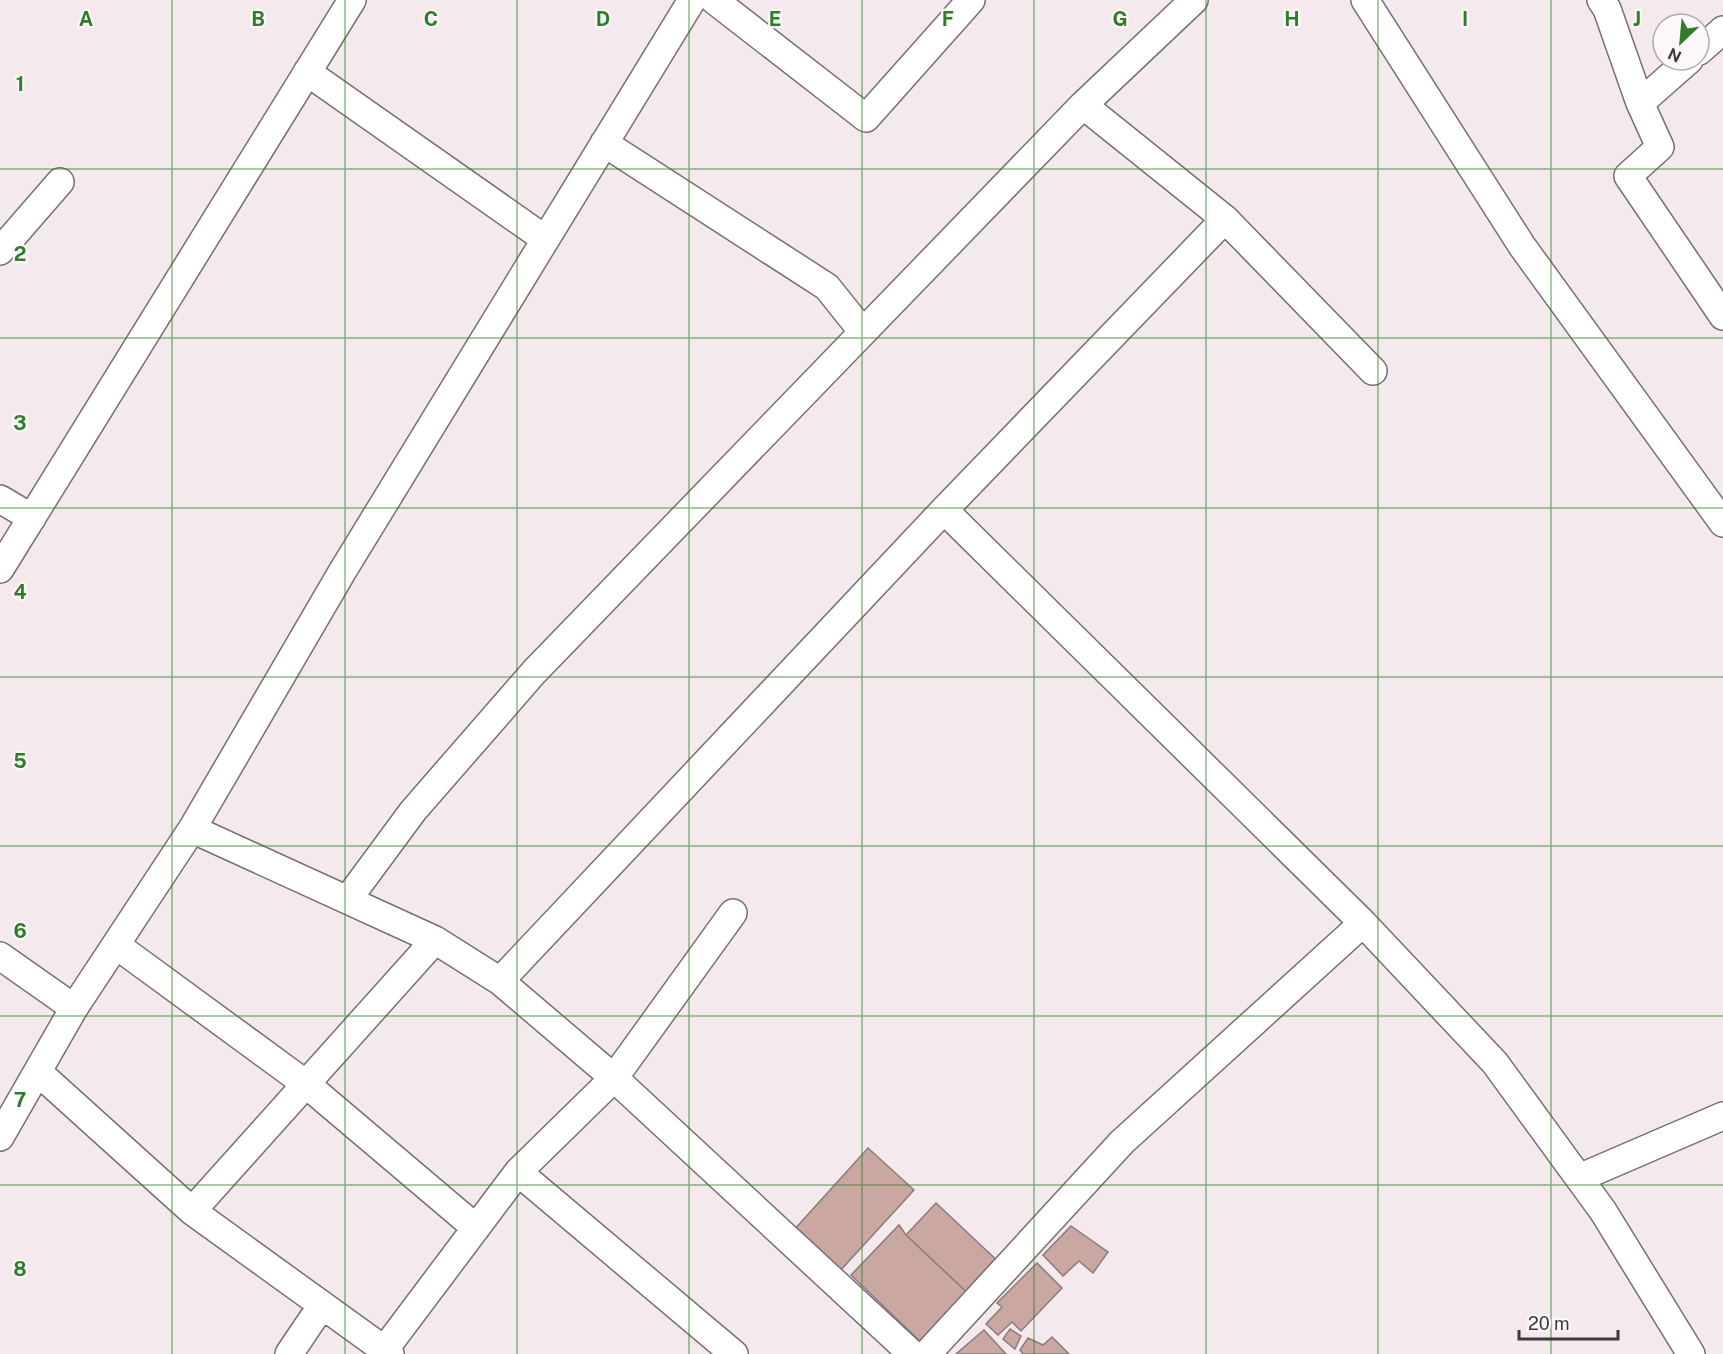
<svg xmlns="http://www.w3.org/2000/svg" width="1723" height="1354" viewBox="0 0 1723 1354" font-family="'Public Sans',sans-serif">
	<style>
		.building { fill: #cba7a2; stroke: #877d7c; stroke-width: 1.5 }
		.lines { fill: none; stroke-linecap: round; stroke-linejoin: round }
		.street-casing { stroke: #786f71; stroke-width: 30 }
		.street { stroke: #fff; stroke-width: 27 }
		.grid { fill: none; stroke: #2d7e2a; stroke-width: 1.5; stroke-opacity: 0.55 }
		.grid-label { font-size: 20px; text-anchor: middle; font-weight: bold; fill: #2d7e2a; stroke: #fef7f9; stroke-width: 4.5; stroke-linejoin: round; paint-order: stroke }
	</style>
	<rect width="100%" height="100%" fill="#f4e9ec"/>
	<path class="building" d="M868,1148L914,1190L839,1272L793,1231Z
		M936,1203L1004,1267L974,1299L906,1235Z
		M899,1225L906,1235L974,1299L926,1347L851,1275Z
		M1071,1226L1108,1252L1093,1273L1079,1261L1063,1276L1043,1255Z
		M1037,1263L1062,1288L1021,1331L1012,1322L998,1335L986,1324L1002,1307L997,1303Z
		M1010,1329L1021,1336L1015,1349L1003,1339Z
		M984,1330L1006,1354H956Z
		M1052,1337L1069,1354H1023L1020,1350L1028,1338L1043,1345Z"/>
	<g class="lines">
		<defs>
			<path id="street" d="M714,0L866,118L971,0
				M1365,0L1522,246L1723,523
				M1601,0L1607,9L1640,103L1660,147L1628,176L1723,316
				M1699,51L1723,30
				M307,72L545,239
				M1640,103L1689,60
				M1083,105L1225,219L1373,371
				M604,143L827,287L863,332
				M0,251L60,182
				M0,499L32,518
				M944,510L1363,923L1495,1063L1603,1211L1691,1354
				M0,569L352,0
				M192,829L435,940L500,981L614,1078L912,1354
				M348,899L413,811L534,672L1083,105L1194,0
				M116,945L306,1084L476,1228
				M0,956L74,1008
				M500,981L944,510L1225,219
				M38,1072L192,1211L390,1354
				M0,1137L74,1008L192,829L342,572L692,0
				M518,1172L734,1354
				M1579,1178L1723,1116
				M192,1211L435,940
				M385,1349L518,1172L614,1078L733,913
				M289,1354L322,1305
				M927,1354L1122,1142L1363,923"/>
		</defs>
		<use href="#street" class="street-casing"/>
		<use href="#street" class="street"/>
	</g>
	<path class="grid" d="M172,0V1354M345,0V1354M517,0V1354M689,0V1354M862,0V1354M1034,0V1354M1206,0V1354M1378,0V1354M1551,0V1354M0,169H1723M0,338H1723M0,508H1723M0,677H1723M0,846H1723M0,1016H1723M0,1185H1723"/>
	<g class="grid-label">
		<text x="86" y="26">A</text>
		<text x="258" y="26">B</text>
		<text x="431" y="26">C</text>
		<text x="603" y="26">D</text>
		<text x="775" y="26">E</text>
		<text x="948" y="26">F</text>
		<text x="1120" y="26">G</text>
		<text x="1292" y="26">H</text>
		<text x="1465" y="26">I</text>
		<text x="1637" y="26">J</text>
		<text x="20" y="91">1</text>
		<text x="20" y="261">2</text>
		<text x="20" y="430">3</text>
		<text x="20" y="599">4</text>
		<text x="20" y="768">5</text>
		<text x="20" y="938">6</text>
		<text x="20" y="1107">7</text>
		<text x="20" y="1276">8</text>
	</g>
	<g transform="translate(1681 42) rotate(206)"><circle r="28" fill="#fef7f9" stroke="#b1abad" stroke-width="1.5"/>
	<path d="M0-4.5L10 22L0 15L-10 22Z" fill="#2d7e2a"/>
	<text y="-9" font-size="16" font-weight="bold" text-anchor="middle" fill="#3e393a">N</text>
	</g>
	<path d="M1519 1330v9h99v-9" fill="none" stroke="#3e393a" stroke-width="3"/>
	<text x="1528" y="1330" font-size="18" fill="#3e393a" stroke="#fef7f9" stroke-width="4.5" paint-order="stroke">20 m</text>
</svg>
